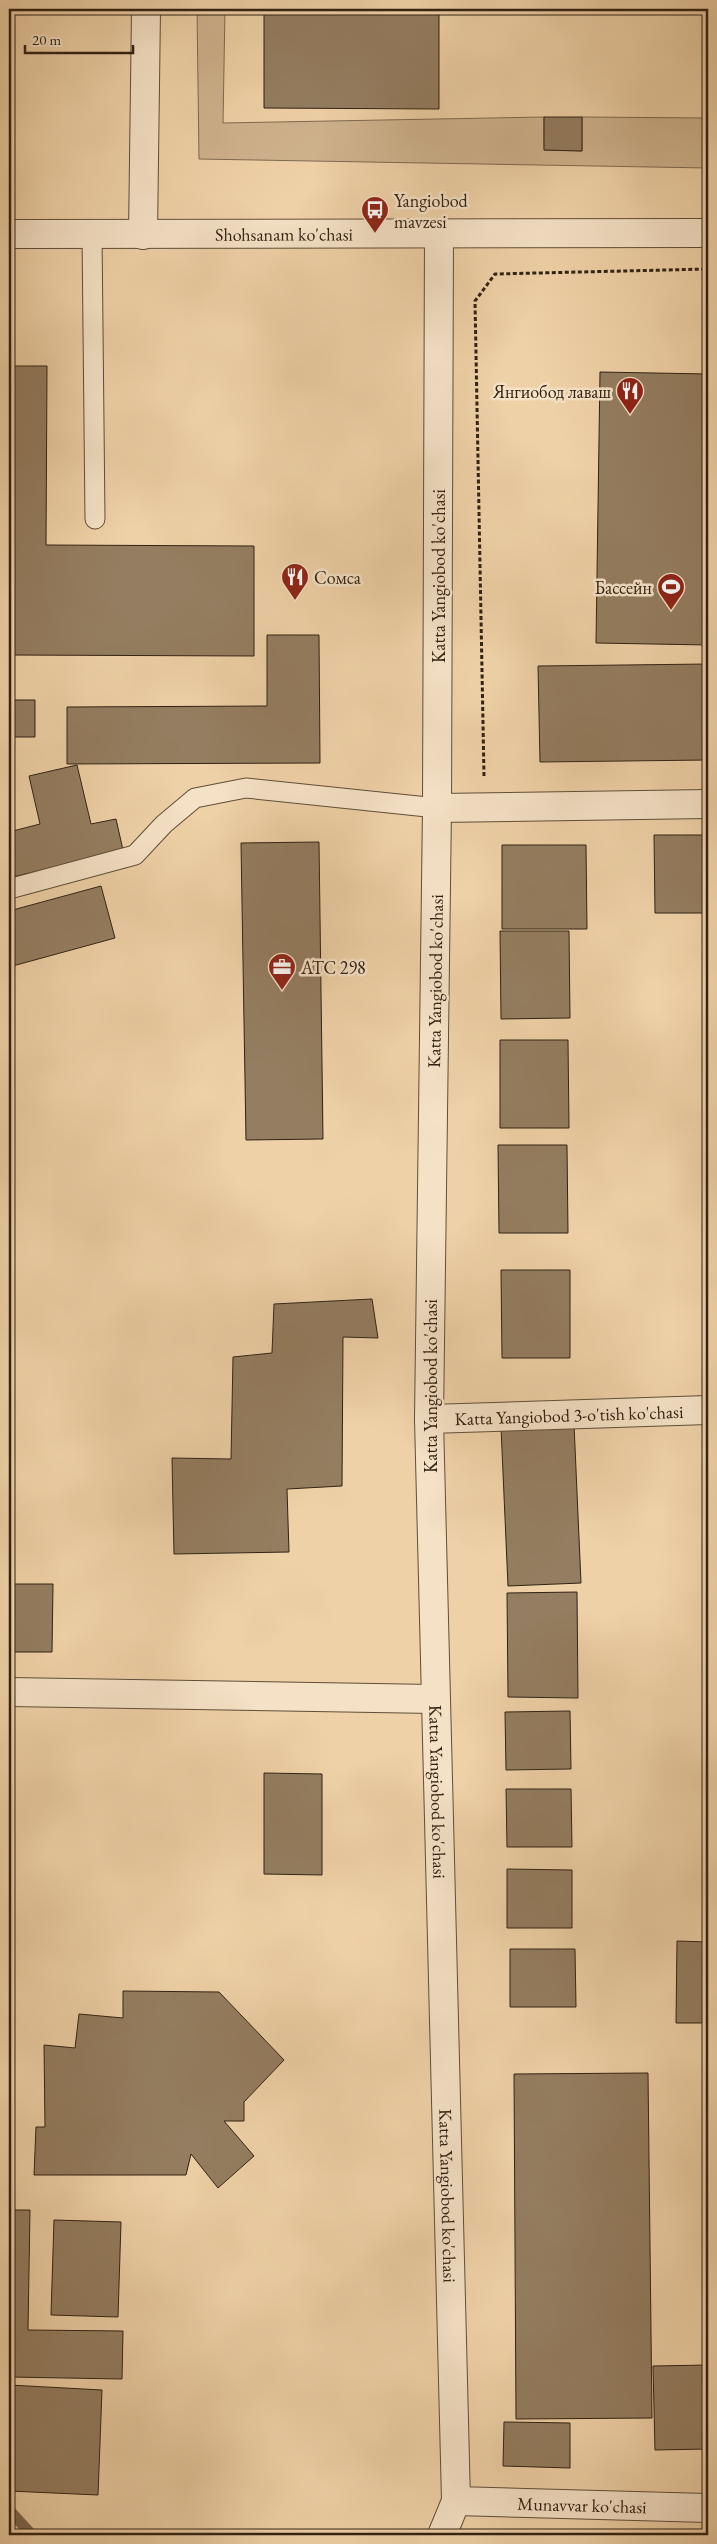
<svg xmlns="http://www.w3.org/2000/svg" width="717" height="2544" viewBox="0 0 717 2544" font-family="'EB Garamond',serif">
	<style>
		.green { fill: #cfb38e; stroke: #806a51 }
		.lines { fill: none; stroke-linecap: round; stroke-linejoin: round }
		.stream { stroke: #7c684e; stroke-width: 11 }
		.building { fill: #947d60; stroke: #312214 }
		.service-casing { stroke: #604e39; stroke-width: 21 }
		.minor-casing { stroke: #604e39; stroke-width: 30 }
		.tertiary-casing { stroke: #604e39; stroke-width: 30 }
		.path { stroke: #312214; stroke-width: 3; stroke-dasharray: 4 2.5; stroke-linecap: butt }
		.service { stroke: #f5e1c6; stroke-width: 19 }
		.minor { stroke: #f5e1c6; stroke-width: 28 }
		.tertiary { stroke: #f5e1c6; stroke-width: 28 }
		.labels { text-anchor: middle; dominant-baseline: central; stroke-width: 5; stroke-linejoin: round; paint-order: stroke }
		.poi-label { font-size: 18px; fill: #312214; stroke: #f5e1c6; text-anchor: start }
		.street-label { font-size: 18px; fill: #312214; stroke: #f5e1c6 }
	</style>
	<rect width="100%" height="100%" fill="#efd1a7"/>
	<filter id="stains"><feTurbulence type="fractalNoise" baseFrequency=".004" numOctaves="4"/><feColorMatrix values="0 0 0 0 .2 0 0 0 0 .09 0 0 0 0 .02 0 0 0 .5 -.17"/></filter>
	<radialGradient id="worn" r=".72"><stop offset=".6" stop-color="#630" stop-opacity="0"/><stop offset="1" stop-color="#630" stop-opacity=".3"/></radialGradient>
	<path class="green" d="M197,9H225L223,123L544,117V150L582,151V117L708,118V168L199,159Z"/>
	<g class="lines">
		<path class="stream" d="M9,2510L32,2535"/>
	</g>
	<path class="building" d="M264,9H439V109L264,108Z
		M544,117H582V151L544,150Z
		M9,366H47L46,545L254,546V656L9,655Z
		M600,372L708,374V645L596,643Z
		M267,635H319L320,763L67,764V707L267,706Z
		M708,664V760L540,762L538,666Z
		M9,700H35V737H9Z
		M77,765L91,824L116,819L123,850L9,878V832L40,824L29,776Z
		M654,835H708V913H655Z
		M319,842L323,1139L246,1140L241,843Z
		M502,845H586L587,929H502Z
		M101,886L115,938L9,967V911Z
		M500,931H569L570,1018L501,1019Z
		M500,1040H568L569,1128H500Z
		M498,1145H567L568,1233H499Z
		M501,1270H570V1358H502Z
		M372,1299L378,1338L343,1337L342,1486L287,1489L289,1552L174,1554L172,1458L231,1459L233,1357L272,1353L274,1304Z
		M574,1424L581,1583L508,1586L501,1427Z
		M9,1584H53L52,1652H9Z
		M577,1592L578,1698L508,1697L507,1593Z
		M570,1711L571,1769L506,1770L505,1712Z
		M264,1773L322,1774V1875L264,1874Z
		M506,1789H571L572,1847H507Z
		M507,1869L572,1870V1928H507Z
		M677,1941L708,1942V2023H676Z
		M510,1949H575L576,2007H510Z
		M123,1991L219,1992L284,2060L244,2102V2121H224L254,2156L218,2188L191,2154L186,2175H34L36,2127H45L44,2045L75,2048L79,2014L123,2018Z
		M648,2073L652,2418L516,2419L514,2074Z
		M9,2210H30L28,2330L123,2331L122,2379L9,2377Z
		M54,2220L121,2222L118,2317L51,2315Z
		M708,2365V2449L655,2450L653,2366Z
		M9,2385L102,2390L98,2495L9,2491Z
		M504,2422L570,2423V2468L503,2466Z"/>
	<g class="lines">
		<defs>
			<path id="service" d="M92,234L95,519
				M9,889L135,855L164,824L195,798L246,788L437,808"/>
			<g id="minor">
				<path d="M143,235L146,9"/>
				<path d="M437,808L708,804"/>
				<path id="s1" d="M429,1419L708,1410"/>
				<path d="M9,1692L434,1699"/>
				<path id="s2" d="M456,2501L708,2508"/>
			</g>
			<g id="tertiary">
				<path id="s3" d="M9,234L708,233"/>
				<path id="s4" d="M439,234L437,808L429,1419L456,2501L442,2535"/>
			</g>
		</defs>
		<use href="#service" class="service-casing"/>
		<use href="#minor" class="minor-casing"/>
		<use href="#tertiary" class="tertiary-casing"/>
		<path class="path" d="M484,776L475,301L495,274L708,269"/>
		<use href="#service" class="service"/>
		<use href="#minor" class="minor"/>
		<use href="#tertiary" class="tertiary"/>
	</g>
	<defs>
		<symbol id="bus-pin" viewBox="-11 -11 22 30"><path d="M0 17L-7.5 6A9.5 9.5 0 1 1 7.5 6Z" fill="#8f2418" stroke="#f5e1c6"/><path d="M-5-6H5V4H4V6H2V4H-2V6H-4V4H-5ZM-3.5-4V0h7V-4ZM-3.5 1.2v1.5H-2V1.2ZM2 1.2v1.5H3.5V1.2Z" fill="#fff"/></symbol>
		<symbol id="restaurant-pin" viewBox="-11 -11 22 30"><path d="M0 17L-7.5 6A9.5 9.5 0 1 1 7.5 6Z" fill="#8f2418" stroke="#f5e1c6"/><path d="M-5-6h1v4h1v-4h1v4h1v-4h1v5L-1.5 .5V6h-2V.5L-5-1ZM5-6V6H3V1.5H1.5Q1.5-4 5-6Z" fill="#fff"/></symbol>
		<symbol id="stadium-pin" viewBox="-11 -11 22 30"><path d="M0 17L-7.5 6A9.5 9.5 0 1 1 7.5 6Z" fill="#8f2418" stroke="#f5e1c6"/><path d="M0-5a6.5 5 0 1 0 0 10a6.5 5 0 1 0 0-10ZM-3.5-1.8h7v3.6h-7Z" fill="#fff"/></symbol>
		<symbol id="office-pin" viewBox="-11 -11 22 30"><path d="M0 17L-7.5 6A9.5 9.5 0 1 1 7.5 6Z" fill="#8f2418" stroke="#f5e1c6"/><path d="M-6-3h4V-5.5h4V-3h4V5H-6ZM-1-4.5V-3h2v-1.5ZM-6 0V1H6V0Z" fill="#fff"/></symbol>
	</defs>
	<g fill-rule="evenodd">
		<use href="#bus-pin" x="359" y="194" width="32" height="43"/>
		<use href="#restaurant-pin" x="614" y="375" width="32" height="43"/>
		<use href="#restaurant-pin" x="279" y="561" width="32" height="43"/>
		<use href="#stadium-pin" x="655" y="571" width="32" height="43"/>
		<use href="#office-pin" x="266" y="951" width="32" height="43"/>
	</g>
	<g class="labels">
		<g class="poi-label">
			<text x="394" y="200">Yangiobod<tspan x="394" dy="21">mavzesi</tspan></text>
			<text x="611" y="391" text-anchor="end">Янгиобод лаваш</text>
			<text x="314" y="577">Сомса</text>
			<text x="652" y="587" text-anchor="end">Бассейн</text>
			<text x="301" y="967">АТС 298</text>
		</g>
		<g class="street-label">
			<text stroke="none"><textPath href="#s3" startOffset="275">Shohsanam ko'chasi</textPath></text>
			<text transform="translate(438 576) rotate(-90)">Katta Yangiobod ko'chasi</text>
			<text transform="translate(435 981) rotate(-89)">Katta Yangiobod ko'chasi</text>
			<text transform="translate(430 1386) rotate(-90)">Katta Yangiobod ko'chasi</text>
			<text stroke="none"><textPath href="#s1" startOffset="140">Katta Yangiobod 3-o'tish ko'chasi</textPath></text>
			<text stroke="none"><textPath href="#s4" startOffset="1558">Katta Yangiobod ko'chasi</textPath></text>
			<text stroke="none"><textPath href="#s4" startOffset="1962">Katta Yangiobod ko'chasi</textPath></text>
			<text stroke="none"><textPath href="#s2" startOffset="126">Munavvar ko'chasi</textPath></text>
		</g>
	</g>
	<rect width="717" height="2544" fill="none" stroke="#efd1a7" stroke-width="30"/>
	<rect x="10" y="10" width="697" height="2524" fill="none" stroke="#312214" stroke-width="2.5"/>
	<rect x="15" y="15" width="687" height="2514" fill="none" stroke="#312214"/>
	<path d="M25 45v8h108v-8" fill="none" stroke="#312214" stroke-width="2.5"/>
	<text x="32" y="45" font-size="15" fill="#312214" stroke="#f5e1c6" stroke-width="4" paint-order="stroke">20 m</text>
	<rect width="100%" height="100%" filter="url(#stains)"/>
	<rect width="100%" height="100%" fill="url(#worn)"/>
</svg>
